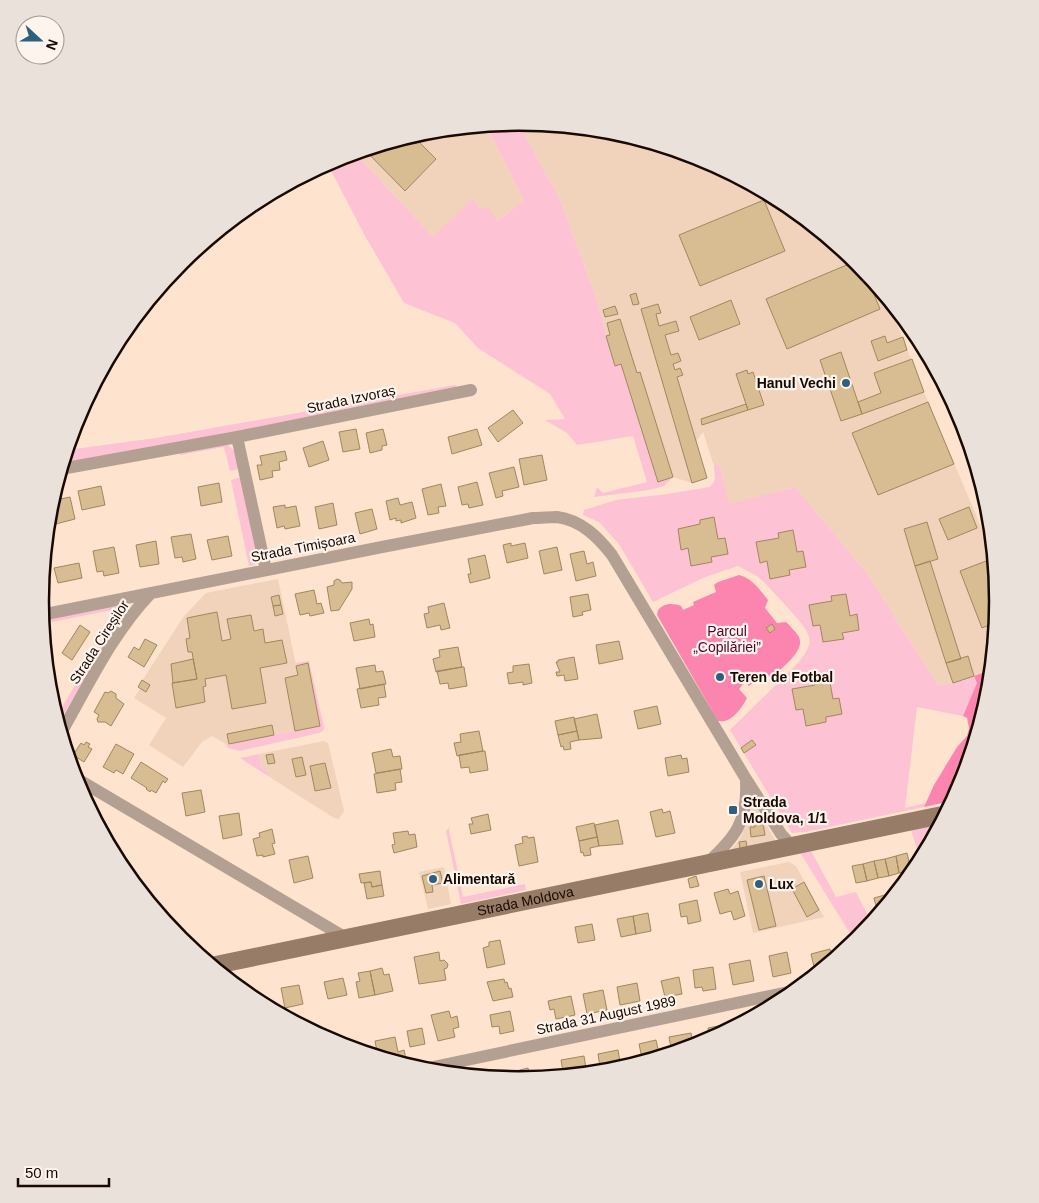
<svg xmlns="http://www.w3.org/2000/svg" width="1039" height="1203" viewBox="0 0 1039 1203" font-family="Arial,sans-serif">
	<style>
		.built { fill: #f1d3bc }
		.green { fill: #fdc2d4 }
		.forest { fill: #fc85b0 }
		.building { fill: #d9bd92; stroke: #a1875d }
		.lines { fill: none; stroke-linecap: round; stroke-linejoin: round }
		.street { stroke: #b3a092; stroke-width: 12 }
		.secondary { stroke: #977c68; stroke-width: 18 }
		.poi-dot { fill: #2f5f7e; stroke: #fdf4ee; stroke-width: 2 }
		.labels { text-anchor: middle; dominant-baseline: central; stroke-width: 4.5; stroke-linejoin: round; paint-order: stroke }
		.poi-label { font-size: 14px; font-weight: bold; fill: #180901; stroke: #fdf4ee; text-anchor: start }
		.street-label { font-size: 14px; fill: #180901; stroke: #fdf4ee }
		.park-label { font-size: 14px; fill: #500529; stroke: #fdf4ee }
		.rim { fill: none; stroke: #180901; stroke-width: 2.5 }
	</style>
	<rect width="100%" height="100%" fill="#fee3cf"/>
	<path class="built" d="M522,122L613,131L703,159L786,203L859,263L886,296L924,392L995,560L999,601L992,669L953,683L938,685L866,572L795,487L729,505L719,464L714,466L703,432L696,442L692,483L673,477L658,482L621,365L615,366L595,295L560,200L526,137Z
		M486,125L524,201L497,221L479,209L473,199L433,237L355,153L426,131Z
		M278,579L296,665L308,663L320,726L226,744L212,736L202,742L183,767L149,745L166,718L134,698L140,689L138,687L184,616L206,593Z
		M324,741L328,743L344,811L339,819L334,818L268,776L269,773L262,769L259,754Z
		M753,805L756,806L775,840V842L731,850L741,837Z
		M789,862L796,866L824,917L753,933L740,872Z
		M444,867L451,904L428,909L419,872Z"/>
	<path class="green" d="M522,122L526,137L560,200L595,295L615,366L621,364L658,481L673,477L664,486L649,490L594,497L597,487L603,493L647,482L633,436L577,445L567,433L545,420L565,419L550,394L478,348L455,323L404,303L364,234L327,163L336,158L355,153L433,237L473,198L479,209L489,208L497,221L524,201L486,125Z
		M455,385L459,388L62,465L67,450L156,438Z
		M228,445L235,452L240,469L230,471L224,447L180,455L179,450Z
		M719,464L729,504L795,487L866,572L938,685L953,683L974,676L978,683L963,716L917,707L905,808L926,803L924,807L805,832L792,833L730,730L799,662C805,654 811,647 809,637C808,627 773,592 764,582L757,576L738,566L705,577L653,602L619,544L599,522L583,515L584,510L616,500L667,494L710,487L715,480L714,466Z
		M242,477L258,562L257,564L249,566L231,480Z
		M105,607H117L123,614L122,617L58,724L56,717L116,617L112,610L42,624V621Z
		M309,661L324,727L323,731L319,733L240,751L228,748L226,744L320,726L308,664L296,666L295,663Z
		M259,754L262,769L270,773L268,776L240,758Z
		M943,822L921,863L911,829Z
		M450,827L449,830L463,897L525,884L526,890L461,904L446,831Z
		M810,849L836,897L856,892L872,924L856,943L799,851Z"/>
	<path class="forest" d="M739,575C752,578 760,590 768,600L765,608L777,623L786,622C790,626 796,632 799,637C806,651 779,670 771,678L765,672L749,686L745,682L739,689L747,698C742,708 731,724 718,721L657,615L658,610C664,603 673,603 681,606L683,610L694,605L693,602L716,592L714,585L718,582Z
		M992,669L990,695L972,753L947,802L924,807L934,785L957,747L967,736L969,728L967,718L963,716L977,683L974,676Z"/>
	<path class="building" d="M412,135L436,159L405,191L365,150Z
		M764,200L785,251L700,286L679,235Z
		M856,261L863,268L880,309L787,349L766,299Z
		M636,293L639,304L633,305L630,295Z
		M731,300L740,324L699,340L690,317Z
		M658,304L661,313L656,314L659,326L676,321L679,331L665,335L671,355L678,353L681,361L673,364L675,370L680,368L683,375L677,377L707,478L692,483L641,309Z
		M615,306L618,314L605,317L603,310Z
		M620,319L637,373L640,372L673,477L658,482L621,364L615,366L606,336L610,335L607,323Z
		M885,336L887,343L903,337L907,350L878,361L871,341Z
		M841,352L862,414L841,421L820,360Z
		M912,359L924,392L862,414L858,402L881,393L874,373Z
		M747,370L748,374L753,372L764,405L748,410L736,374Z
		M928,402L954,464L878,495L852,433Z
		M746,404L748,410L702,425L701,419Z
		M513,410L523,423L498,442L488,428Z
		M356,429L360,449L343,452L339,432Z
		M383,429L387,445L382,446V450L370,453L366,433Z
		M477,429L482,445L452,454L448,437Z
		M323,441L329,460L309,467L303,448Z
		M285,451L287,460L279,462L280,470L272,471L273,477L260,480L257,465H262L260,456Z
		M542,455L547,480L524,485L519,459Z
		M514,467L519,487L502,491L503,496L496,498L489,473Z
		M477,482L483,505L469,508L468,504L462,505L458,487Z
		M219,483L222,502L201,506L198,487Z
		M441,484L446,506L438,507L439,513L428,515L422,489Z
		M101,486L105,505L82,510L78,491Z
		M70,497L75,519L48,526L51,501Z
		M398,498L400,505L412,502L416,518L401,523V520L396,521V518L390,520L386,501Z
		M333,503L337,525L319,529L315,507Z
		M285,505V508L296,506L300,526L285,529L284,526L277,528L273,507Z
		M969,507L977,528L948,540L939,519Z
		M372,509L377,529L360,534L355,513Z
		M714,517L718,539L725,538L728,554L711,557L712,562L691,566L688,548L681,550L678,529L700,524V520Z
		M927,522L938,559L915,566L904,529Z
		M793,530L797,552L803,551L806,567L789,570L790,575L770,579L767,561L760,563L756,542L779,538L778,533Z
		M191,534L196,559L183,562L182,557L175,558L171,537Z
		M228,536L232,556L212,560L207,540Z
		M156,541L159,564L140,567L136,545Z
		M511,543V546L525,543L528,558L507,563L503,545Z
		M114,547L119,573L104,576L103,571L97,572L93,551Z
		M557,547L562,570L544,574L539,551Z
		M584,551L587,564L593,562L596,576L576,581L570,554Z
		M485,555L490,578L470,583L468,574H471L468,559Z
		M994,558L999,601L997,622L982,628L960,571Z
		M930,561L961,659L946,663L915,566Z
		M79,563L82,578L58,583L54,568Z
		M43,570L49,590L41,592Z
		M337,579L340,580L342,583L352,582V589L339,610L331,611L327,587L334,585V581Z
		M314,590L317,604L321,603L324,613L310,616L309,613L300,615L295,594Z
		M588,594L591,610L582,612L583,615L573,617L570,597Z
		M846,594L850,616L857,614L859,630L842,633L844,639L823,642L820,625L813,626L809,605L832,601L831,596Z
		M279,595L281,605L273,606L271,597Z
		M444,603L450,628L441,630L440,625L427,628L424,614L429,613L428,607Z
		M281,605L283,614L275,616L273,606Z
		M217,612L222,641L231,639L227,619L251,615L254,631L263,629L265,643L282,640L287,663L260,668L266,703L232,709L226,675L205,679L206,686L203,687L205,702L176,708L172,683L197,679L192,652H188L186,639L190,638L187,618Z
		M369,619L370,625L373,624L375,637L354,641L350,623Z
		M772,624L775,629L770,633L766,628Z
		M80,625L90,632L72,660L62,653Z
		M145,639L157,645L144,667L128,657L134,647L139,650Z
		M619,641L623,659L599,664L596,645Z
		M458,647L462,667L436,672L433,659L440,657L439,650Z
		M968,656L974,676L953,683L946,663Z
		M574,657L578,679L565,681L564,675L557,676L556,672H560L556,662H558V660Z
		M193,659L197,679L173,683L171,664Z
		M308,663L320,726L295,731L285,678L298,675L296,666Z
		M529,664L532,683L523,685V682L509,684L507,673L513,672V666Z
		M46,665L55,693L49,695Z
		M375,665L376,672L383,671L386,684L360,689L356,668Z
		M462,667H464L467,686L449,689L448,683L440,684L437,671Z
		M829,677L833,699L839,698L842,714L826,717V722L806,726L803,709L796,710L792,689L815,685L814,680Z
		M142,680L150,685L146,692L138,687Z
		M384,684L386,697L378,698L379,705L361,708L357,689Z
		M111,691L116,694V698L124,704L111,726L105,722H98L97,719L99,715L94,712L105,692L108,693Z
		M657,706L661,724L638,729L634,711Z
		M597,714L602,738L579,740L574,719Z
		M574,717L577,731L558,735L555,721Z
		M272,725L274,735L229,744L227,734Z
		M479,731L483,751L457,756L454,743L461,742L460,734Z
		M577,731L579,740L570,742L571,749L564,750L563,746L561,747L558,735Z
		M752,740L756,745L744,753L741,748Z
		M86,742L90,744L88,747L92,749L84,762L73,755L81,743L84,745Z
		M116,744L134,754L123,774L116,770L114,773L103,767Z
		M391,749L393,757L400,756L402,769L376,773L372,753Z
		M483,751H485L488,770L470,773L469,767L461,768L459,755Z
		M273,754L275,763L268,764L266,755Z
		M681,755L682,759L687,758L689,772L668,776L665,758Z
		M302,757L306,775L296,777L292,759Z
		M141,762L168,779L165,783L163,781L156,793L151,790L150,792L146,789L147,788L131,778Z
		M325,763L331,788L315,791L310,766Z
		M400,769L402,782L395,783L396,790L377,793L374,774Z
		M201,790L205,812L186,816L182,793Z
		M662,809L663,813L670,811L675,833L656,837L650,812Z
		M239,813L242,835L223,839L219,816Z
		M488,814L491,830L471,834L469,824H473L471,818Z
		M618,820L623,844L599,846L595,825Z
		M759,820L760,825L763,824L765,835L751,837L750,827H755L754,821Z
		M594,823L597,837L579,841L576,827Z
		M272,829L275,843L272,844L275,854L263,857V855L257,856L253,839L260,837L259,833Z
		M408,831L409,835L415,834L417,847L394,853L392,845L395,844L393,833Z
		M527,836L528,838L534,837L538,862L519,866L515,845L523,843L522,837Z
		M597,837L599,846L590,848L591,855L584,856L583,852L581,853L579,841Z
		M746,841L747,847L740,849L739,842Z
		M907,853L911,870L899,873L896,856Z
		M308,856L313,878L294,883L289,860Z
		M896,856L899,873L889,876L885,859Z
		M885,859L889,876L878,878L874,861Z
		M874,861L878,878L867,881L863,864Z
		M863,864L867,881L856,883L852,866Z
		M380,871L382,885L372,887L371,882L361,883L359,874Z
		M440,871L443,883L432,885L433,892L426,893L422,876Z
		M696,876L699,886L690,888L688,879Z
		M764,876L776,926L759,930L747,880Z
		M371,882L372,887L382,885L384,896L367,899L364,883Z
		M804,882L819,910L807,917L792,889Z
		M728,889L730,894L738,891L745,916L734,920L731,911L720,914L714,893Z
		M896,892V894L885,908L877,910L874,898Z
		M697,900L701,921L688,924L687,916L681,917L679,904Z
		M648,913L651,931L636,934L633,916Z
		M633,916L636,934L621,937L617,919Z
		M592,924L595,940L578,943L575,927Z
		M500,940L505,964L487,968L483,948L489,946V942Z
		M830,949L833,962L824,969L815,971L811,954Z
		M439,952L440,961L444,960L448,964L447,968L444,969L446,980L419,984L414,957Z
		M787,952L791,973L773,977L769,956Z
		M750,960L754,981L733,985L729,964Z
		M713,967L716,989L703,991L702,987L695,988L693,970Z
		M382,968L384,975L389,974L393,991L375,995L370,971Z
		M370,971L375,995L359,998L356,982L360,981L358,973Z
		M679,977L682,994L665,997L661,981Z
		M343,978L347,995L328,999L324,982Z
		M504,979L505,983L507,982L509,989L511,988L513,997L493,1001L487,982Z
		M637,983L640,1001L620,1005L617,987Z
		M299,985L303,1004L285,1008L281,988Z
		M603,990L607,1010L587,1014L583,994Z
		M257,994L259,1003L248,996Z
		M571,996L575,1015L556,1019L554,1009L550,1010L548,1001Z
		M449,1011L451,1018L457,1016L459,1027L453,1029L455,1037L438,1041L431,1015Z
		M510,1011L514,1031L500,1034L499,1026L492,1027L490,1015Z
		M728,1024L729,1031L710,1041L708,1028Z
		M422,1028L425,1044L410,1047L407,1031Z
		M691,1033L694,1047L672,1054L669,1037Z
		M395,1037L398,1052L404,1050L407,1064L402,1065L387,1060V1056L378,1057L375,1041Z
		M656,1040L660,1058L643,1063L639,1044Z
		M618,1050L621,1068L601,1073L598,1054Z
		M584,1056L587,1074L567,1076L566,1071L563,1072L561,1060Z
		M528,1068L529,1073L535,1071L537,1079L510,1080L508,1073Z"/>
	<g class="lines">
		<path class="street" d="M237,437L266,570
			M61,469L237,437L471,390
			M41,615L382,547L533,518C541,518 549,517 557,517C581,520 598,537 612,555L746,779L781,834L792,846
			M61,733C88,686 112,634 150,594
			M74,777L346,938
			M707,863C735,838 748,821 746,782
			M419,1070L798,990"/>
		<path class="secondary" id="s1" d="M211,966L947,814"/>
	</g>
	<g class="poi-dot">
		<circle cx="846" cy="383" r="5"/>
		<circle cx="720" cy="677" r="5"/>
		<rect x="728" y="805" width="10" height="10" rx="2.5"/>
		<circle cx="433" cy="879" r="5"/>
		<circle cx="759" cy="884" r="5"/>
	</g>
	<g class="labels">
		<g class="poi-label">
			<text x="836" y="383" text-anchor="end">Hanul Vechi</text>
			<text x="730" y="677">Teren de Fotbal</text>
			<text x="743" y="802">Strada<tspan x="743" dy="16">Moldova, 1/1</tspan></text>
			<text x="443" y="879">Alimentară</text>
			<text x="769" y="884">Lux</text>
		</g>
		<g class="street-label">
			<text transform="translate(351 399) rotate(-12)">Strada Izvoraș</text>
			<text transform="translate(303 547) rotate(-11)">Strada Timișoara</text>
			<text transform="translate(99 642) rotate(-57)">Strada Cireșilor</text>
			<text stroke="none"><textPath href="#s1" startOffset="321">Strada Moldova</textPath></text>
			<text transform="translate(606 1015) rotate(-12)">Strada 31 August 1989</text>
		</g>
		<g class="park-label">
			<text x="727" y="631">Parcul<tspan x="727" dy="16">„Copilăriei”</tspan></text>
		</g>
	</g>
	<path d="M0 0H1039V1203H0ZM49 601a470 470 0 1 1 940 0a470 470 0 1 1-940 0Z" fill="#ebe1db" fill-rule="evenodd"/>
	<path class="rim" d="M49 601a470 470 0 1 1 940 0a470 470 0 1 1-940 0Z"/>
	<g transform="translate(40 40) rotate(111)"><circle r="24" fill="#fdf4ee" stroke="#a1968f"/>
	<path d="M0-4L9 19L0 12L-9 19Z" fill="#2f5f7e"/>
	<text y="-8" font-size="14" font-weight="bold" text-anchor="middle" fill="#180901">N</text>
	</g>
	<path d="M18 1178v8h91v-8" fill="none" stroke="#180901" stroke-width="2.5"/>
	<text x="25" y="1178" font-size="15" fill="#180901" stroke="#fdf4ee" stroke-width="4" paint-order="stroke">50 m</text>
</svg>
